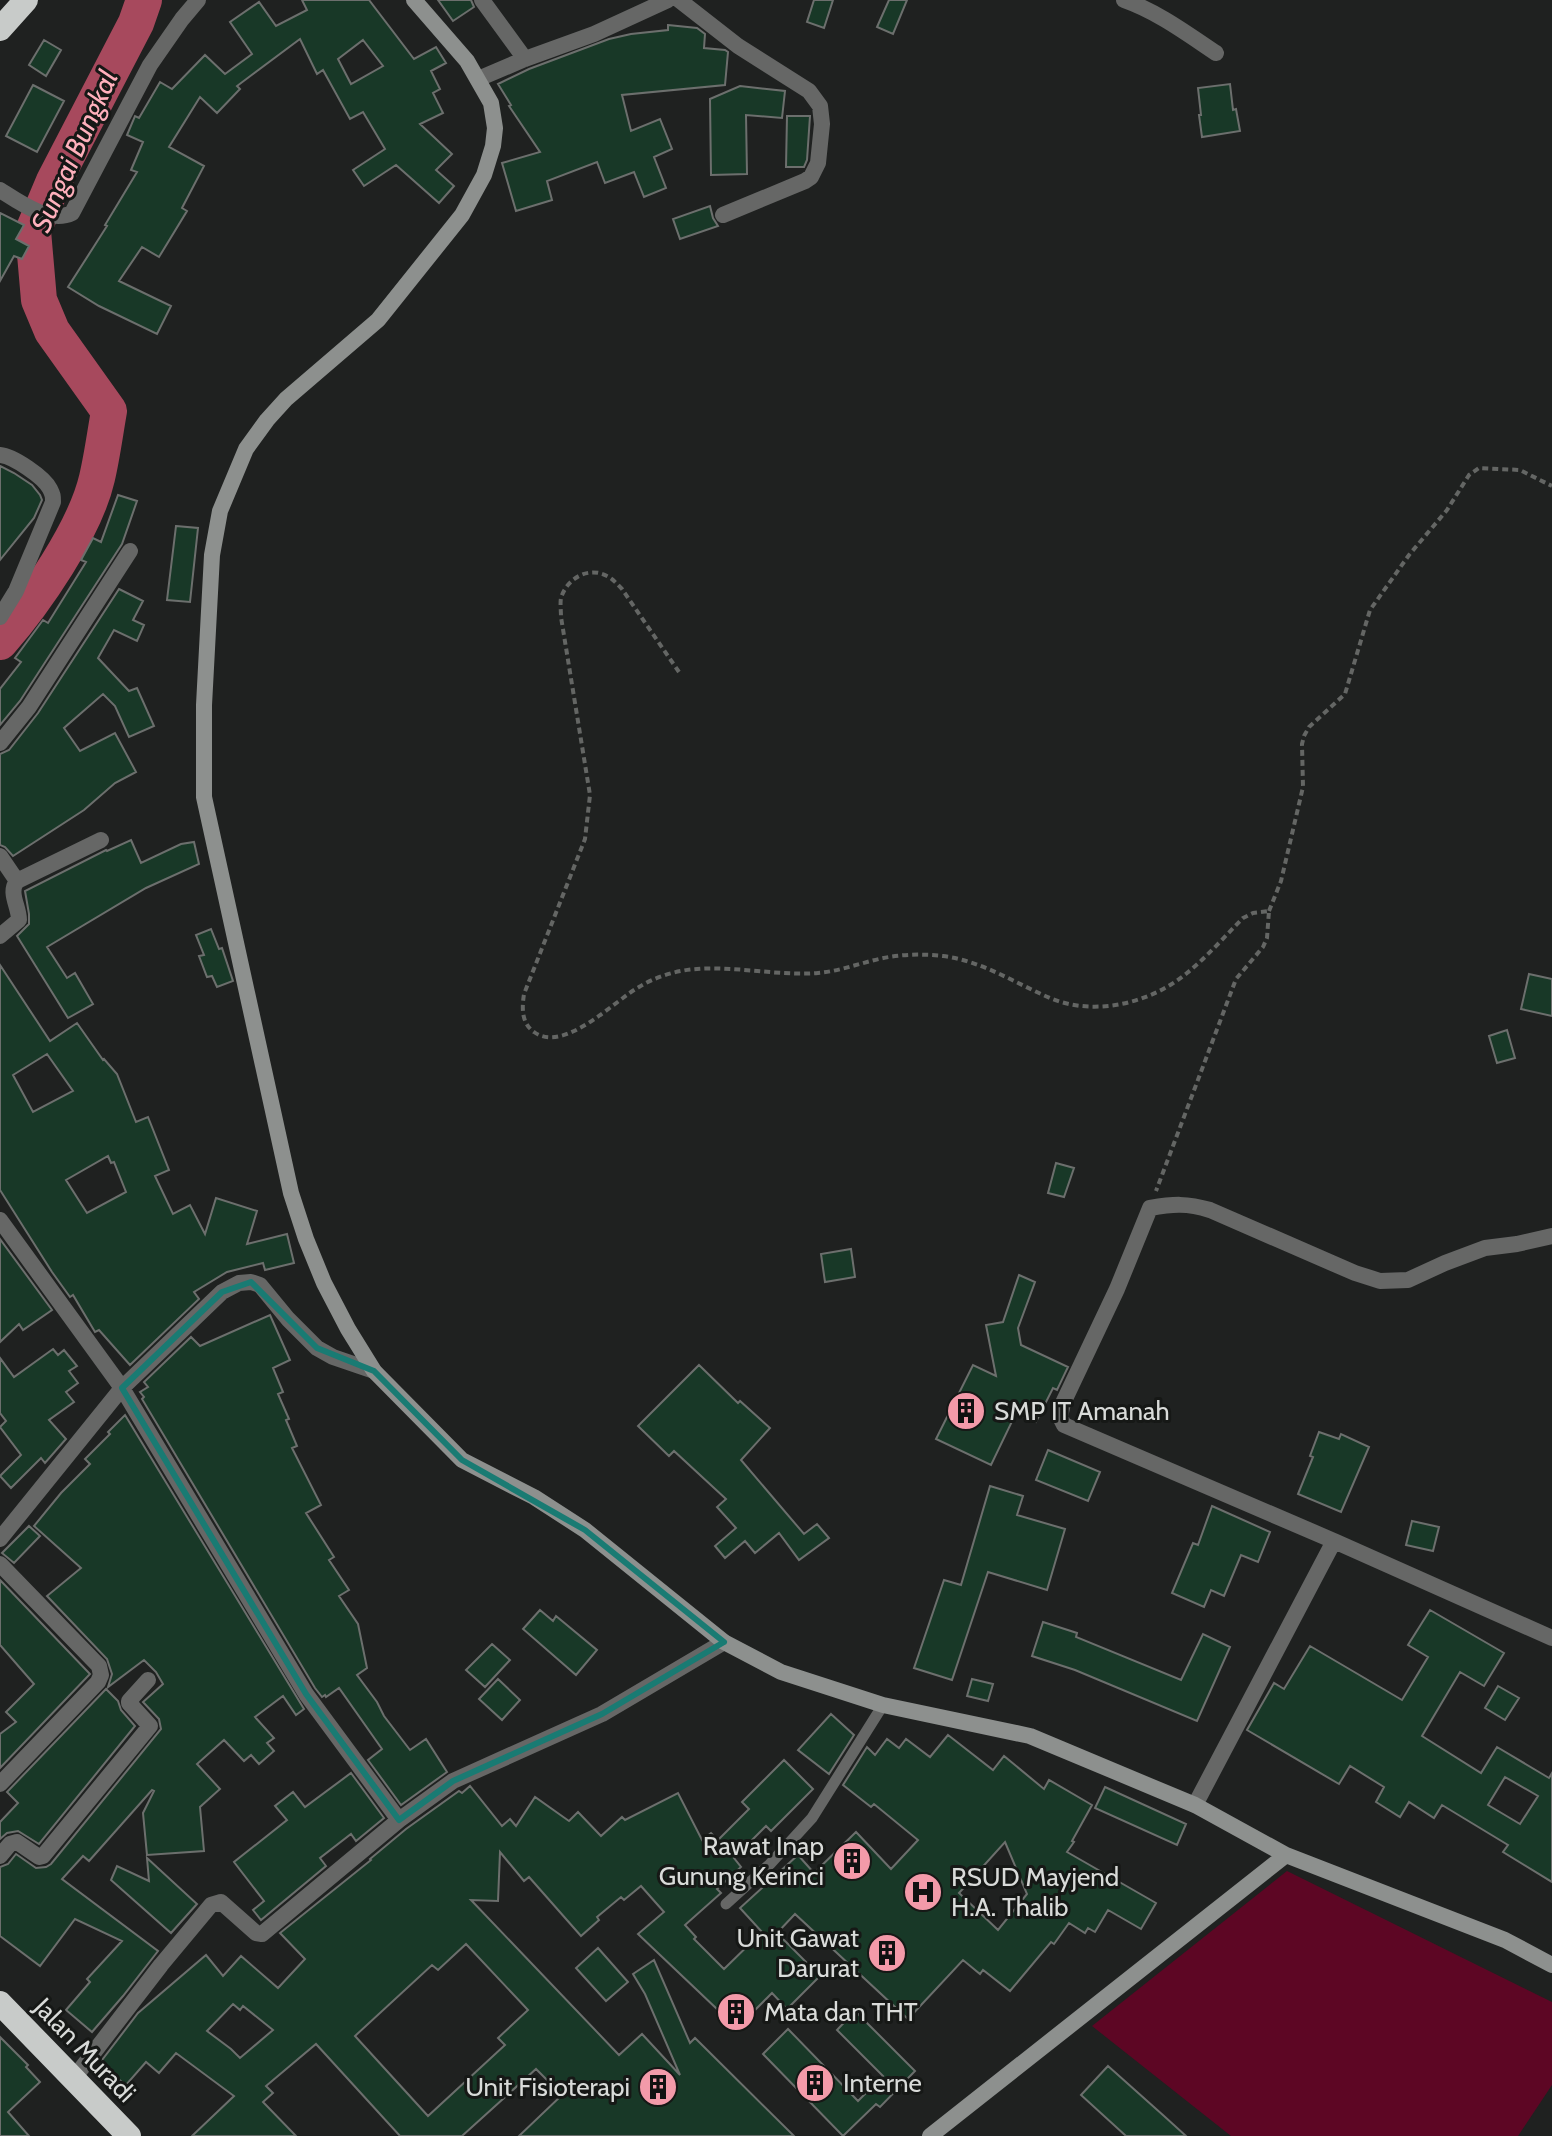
<svg xmlns="http://www.w3.org/2000/svg" width="1552" height="2136" viewBox="0 0 1552 2136" font-family="Cabin,sans-serif">
	<style>
		.green { fill: #5d0624 }
		.lines { fill: none; stroke-linecap: round; stroke-linejoin: round }
		.river { stroke: #a7495d; stroke-width: 36 }
		.building { fill: #183827; stroke: #6c6f6d; stroke-width: 2; fill-rule: evenodd }
		.path { stroke: #646664; stroke-width: 4; stroke-dasharray: 6 4; stroke-linecap: butt }
		.lane { stroke: #666766; stroke-width: 11 }
		.street { stroke: #666766; stroke-width: 16 }
		.secondary { stroke: #8d908e; stroke-width: 16 }
		.highway { stroke: #c8cbc9; stroke-width: 24 }
		.marked { fill: none; stroke: #197b73; stroke-width: 6; stroke-linejoin: round }
		.labels { text-anchor: middle; dominant-baseline: central; stroke-width: 6; stroke-linejoin: round; paint-order: stroke }
		.poi-label { font-size: 26px; fill: #d9dbd9; stroke: #161816; text-anchor: start }
		.street-label { font-size: 26px; fill: #d9dbd9; stroke: #161816 }
		.water-label { font-size: 28px; font-style: italic; fill: #ffb0bc; stroke: #161816 }
	</style>
	<rect width="100%" height="100%" fill="#1f2120"/>
	<path class="green" d="M1287,1871L1552,2002V2085L1518,2136H1231L1092,2026Z"/>
	<g class="lines">
		<path class="river" d="M0,642C35,602 85,530 97,478C102,457 105,434 109,411L52,331L39,300L33,231L54,181L136,23L144,0"/>
	</g>
	<path class="building" d="M302,0H369L414,59L436,47L446,63L431,71L440,89L433,93L443,113L420,124L452,154L436,170L454,186L439,203L396,165L364,186L353,170L385,149L363,112L350,119L323,70L317,74L300,39L237,86L240,89L217,113L200,97L169,147L204,166L182,208L187,211L159,257L142,247L119,281L171,306L157,334L99,306L68,287L107,226L105,225L137,172L131,170L143,142L127,135L135,116L139,118L160,82L172,89L205,55L225,74L252,54L230,22L259,2L276,26L307,10ZM363,40L383,66L351,84L338,59Z
		M438,0H471L474,7L453,21Z
		M814,0H833L824,28L807,22Z
		M889,0H907L893,34L877,27Z
		M668,25L697,28L705,34L704,48L725,50L728,52L725,85L622,95L631,131L660,119L672,149L654,157L666,188L644,197L634,172L605,183L597,162L547,181L552,200L516,211L502,163L540,152L509,106L511,105L498,84L529,69L609,39L631,34L668,30Z
		M44,40L61,50L46,76L29,65Z
		M1230,84L1233,110L1236,109L1240,131L1202,137L1199,115H1201L1198,88Z
		M33,85L64,101L37,152L6,136Z
		M740,86L785,91L782,118L746,115L747,174L711,175L710,99Z
		M787,116H810L807,160L804,167H786Z
		M710,206L713,218L718,226L680,239L673,219Z
		M0,213L24,225L16,239L29,246L22,259L14,256L0,281Z
		M0,466L14,473L32,485L40,495L42,500L34,518L0,560Z
		M118,495L137,501L122,544L20,701L0,725V689L21,662L15,658L43,620L48,623L86,562L81,560L93,538L101,542Z
		M176,526L198,528L190,602L167,600Z
		M119,589L143,601L133,620L144,625L137,641L114,630L98,658L129,691L137,688L154,726L129,737L115,706L103,694L64,728L80,751L115,733L136,772L115,783L84,810L13,856L5,847L0,845V754L9,750L38,713Z
		M131,840L141,863L181,844L194,842L199,864L146,888L47,947L67,978L75,973L93,1004L68,1018L17,936L29,924V914L25,891L106,850L107,851Z
		M211,929L219,949L222,948L233,981L217,987L212,976L207,977L199,956L204,955L196,935Z
		M0,965L50,1041L77,1023L103,1060L104,1059L117,1074L136,1122L148,1117L169,1170L155,1176L173,1214L190,1205L205,1234L216,1198L257,1211L247,1244L287,1234L294,1263L265,1270L263,1263L227,1272L194,1292L199,1299L130,1365L99,1330L95,1332L73,1295L70,1297L52,1272L0,1190ZM47,1054L73,1091L33,1112L13,1075ZM108,1156L111,1163L114,1162L126,1192L87,1213L66,1180Z
		M1529,974L1552,979V1016L1521,1009Z
		M1507,1030L1515,1058L1497,1063L1489,1036Z
		M1056,1163L1074,1168L1064,1197L1048,1193Z
		M0,1239L52,1310L23,1330L19,1324L0,1342Z
		M851,1249L855,1277L825,1282L821,1254Z
		M1019,1275L1035,1282L1018,1328L1021,1345L1068,1367L1057,1390L1053,1388L1036,1422L1016,1413L991,1465L936,1439L973,1365L996,1376L986,1325L1003,1322Z
		M270,1315L290,1360L273,1368L283,1392L278,1394L289,1419L286,1420L297,1446L292,1448L321,1505L306,1513L334,1557L329,1560L349,1590L339,1596L358,1624L367,1668L357,1675L377,1702L384,1716L410,1750L426,1739L447,1772L401,1805L368,1760L382,1749L339,1688L326,1697L325,1695L322,1697L315,1688L142,1399L144,1397L140,1392L148,1387L144,1382L191,1337L200,1346Z
		M53,1349L58,1355L64,1350L77,1366L69,1371L78,1383L66,1392L74,1402L49,1420L66,1439L45,1463L41,1458L11,1488L0,1476L21,1455L0,1427L6,1421L0,1413V1358L14,1377Z
		M699,1365L738,1403L740,1401L770,1428L741,1460L804,1534L817,1524L829,1538L799,1560L779,1533L755,1553L745,1541L725,1558L715,1546L736,1528L717,1507L726,1499L674,1451L669,1456L638,1426Z
		M125,1415L304,1709L296,1715L283,1696L255,1717L274,1738L267,1743L274,1751L259,1764L251,1755L244,1761L224,1740L197,1764L220,1789L200,1807L204,1851L147,1855L143,1813L154,1791L152,1790L89,1861L83,1856L62,1879L158,1951L123,1996L92,2032L66,2010L90,1982L87,1979L122,1941L75,1919L40,1966L0,1936V1867L8,1864L16,1854L36,1868L46,1867L51,1864L161,1729L159,1719L143,1702L163,1684L156,1672L144,1660L108,1687L112,1674L107,1659L47,1596L81,1568L34,1526L61,1493L90,1464L85,1459L110,1434L108,1432Z
		M1319,1432L1339,1439L1341,1434L1369,1447L1341,1512L1298,1494L1313,1457L1310,1456Z
		M1048,1450L1100,1472L1088,1501L1036,1480Z
		M990,1486L1023,1496L1017,1515L1065,1529L1047,1590L988,1572L952,1680L914,1668L944,1580L961,1585Z
		M1212,1506L1270,1532L1258,1562L1241,1555L1224,1596L1211,1590L1204,1607L1172,1593L1193,1543L1198,1545Z
		M1412,1521L1439,1527L1433,1551L1406,1545Z
		M29,1526L40,1536L14,1563L2,1553Z
		M0,1580L90,1674L0,1768V1734L16,1722L6,1712L34,1684L0,1645Z
		M540,1610L553,1621L556,1616L597,1650L576,1675L523,1629Z
		M1430,1610L1504,1653L1484,1686L1460,1672L1422,1736L1481,1773L1497,1747L1549,1778L1552,1773V1882L1503,1852L1508,1845L1442,1805L1434,1818L1409,1802L1400,1817L1376,1802L1384,1787L1350,1766L1339,1784L1247,1730L1274,1683L1284,1689L1310,1646L1402,1700L1428,1657L1408,1645ZM1505,1777L1538,1796L1520,1824L1488,1805Z
		M1043,1622L1077,1633L1076,1637L1181,1680L1203,1634L1230,1647L1197,1721L1075,1670L1032,1656Z
		M492,1644L510,1660L485,1687L466,1670Z
		M498,1679L520,1700L502,1720L479,1699Z
		M972,1679L993,1684L988,1701L967,1696Z
		M1498,1686L1519,1698L1505,1720L1485,1708Z
		M106,1689L118,1701L121,1710L135,1726L39,1844L18,1831L7,1833L0,1839V1822L18,1803L7,1792Z
		M831,1714L854,1735L829,1774L798,1750Z
		M948,1735L993,1770L1004,1756L1044,1789L1049,1780L1092,1805L1072,1841L1074,1842L1067,1852L1156,1903L1141,1929L1108,1910L1095,1932L1088,1928L1085,1933L1069,1923L1054,1944L1051,1942L1010,1991L983,1970L980,1974L963,1960L908,2019L795,1914L777,1933L820,1976L787,2009L772,1993L737,2028L638,1934L664,1912L641,1886L624,1900L621,1897L597,1917L599,1920L581,1936L529,1877L524,1881L500,1852L498,1901L471,1900L619,2055L642,2034L680,2075L645,1994L633,1974L654,1960L690,2043L695,2038L794,2136H519L562,2095L536,2069L462,2136H400L316,2044L266,2086L273,2093L263,2102L296,2136H192L234,2096L176,2053L159,2073L146,2062L126,2085L99,2064L138,2013L206,1955L223,1976L241,1956L278,1988L305,1959L280,1933L371,1860L370,1859L406,1829L459,1791L462,1793L470,1786L502,1826L510,1819L516,1826L535,1797L569,1821L578,1812L601,1836L622,1817L625,1820L678,1793L702,1840L711,1833L718,1840L749,1809L742,1802L784,1760L813,1789L771,1831L766,1826L734,1858L741,1867L717,1889L721,1893L685,1925L696,1937L694,1939L724,1969L762,1932L740,1908L798,1855L814,1873L856,1832L891,1869L918,1840L874,1804L871,1807L843,1785L867,1747L875,1755L887,1739L899,1748L906,1739L930,1757ZM1005,1842L1027,1894L998,1930L959,1893ZM466,1944L528,2010L498,2038L505,2045L428,2116L355,2036L432,1965L438,1970ZM233,2004L240,2010L243,2006L273,2030L240,2058L231,2049L207,2031Z
		M351,1773L384,1818L356,1841L351,1834L320,1858L326,1866L261,1920L253,1910L264,1901L234,1862L287,1820L275,1806L293,1792L305,1807Z
		M1105,1787L1186,1824L1177,1845L1095,1808Z
		M147,1858L197,1904L171,1933L111,1880L117,1866L149,1881Z
		M598,1948L628,1982L606,2001L576,1968Z
		M855,2011L915,2071L880,2107L876,2104L843,2136L763,2054L788,2029L858,2101L883,2076L837,2030Z
		M0,2037L28,2065L26,2067L40,2082L8,2112L29,2136H0Z
		M1108,2066L1164,2116L1186,2136H1126L1081,2095Z"/>
	<g class="lines">
		<path class="path" d="M679,672L622,589C617,584 613,579 607,576C589,566 567,578 561,598C560,603 561,611 561,617L590,795L585,839L524,994C522,1007 521,1023 534,1032C564,1054 614,1001 639,987C655,977 677,970 697,969C737,966 777,976 818,973C842,971 865,961 889,957C907,954 925,954 943,956C982,961 1015,983 1050,998C1095,1017 1151,1003 1187,973C1207,957 1225,936 1243,918L1253,913L1269,911L1267,938L1263,947L1236,979L1156,1191
			M1269,911L1281,881L1303,787L1302,744L1304,736L1309,727L1345,694L1370,610L1409,555L1447,510L1469,475L1479,468L1520,470L1552,486"/>
		<path class="lane" d="M726,1904L770,1864L812,1818L883,1705"/>
		<path class="street" d="M482,0L525,59
			M679,0L738,46L809,91L820,106L822,124L818,163L811,177L805,181L723,215
			M1124,0C1158,12 1186,33 1216,53
			M478,79L525,59L594,34L668,0
			M0,190C19,202 49,224 72,213L150,65L182,19L198,0
			M0,455C13,456 44,477 50,489C53,495 53,496 53,502L16,591L0,617
			M0,743L29,707L130,551
			M0,856L17,881
			M0,936L19,920C19,906 8,893 17,881L101,840
			M0,1220L122,1388L306,1694L399,1820
			M0,1539L122,1388L222,1292L239,1283L251,1282L260,1285L288,1319L317,1348L333,1357L374,1371
			M1334,1541L1552,1638
			M0,1564L99,1666L101,1675L98,1682L0,1784
			M1195,1805L1334,1541L1064,1425L1060,1417L1063,1403L1117,1289L1150,1208C1173,1204 1187,1203 1210,1210L1355,1273L1380,1281L1408,1280L1445,1263L1485,1248L1517,1244L1552,1236
			M0,1856L10,1844L17,1842L39,1857L43,1856L150,1726L129,1703V1701L148,1680
			M74,2078L161,1965L211,1905L221,1902L256,1933L262,1934L399,1820L453,1781L602,1714L724,1642"/>
		<path class="secondary" d="M414,0L467,61L491,103L495,128L493,146L484,175L462,215L378,320L286,399L267,420L246,449L220,511L212,555L204,705V797L291,1193L306,1239L324,1283L348,1329L374,1371L462,1460L534,1497L585,1530L724,1642L781,1672L883,1705L1030,1736L1195,1805L1286,1855L1505,1940L1552,1965
			M930,2136L1286,1855"/>
		<path class="highway" d="M0,29L26,0
			M0,2003L129,2136"/>
	</g>
	<path class="marked" d="M251,1282L317,1348L374,1371L462,1460L585,1530L724,1642L602,1714L453,1781L399,1820L306,1694L122,1388L222,1292Z"/>
	<defs>
		<symbol id="building-disc" viewBox="-11 -11 22 22"><circle r="9.5" fill="#f39aa9" stroke="#161816"/><path d="M-4-6H4V6H1V3H-1V6H-4ZM-2.5-4.3h1.7v1.8h-1.7ZM.8-4.3h1.7v1.8H.8ZM-2.5-1h1.7V.8h-1.7ZM.8-1h1.7V.8H.8Z" fill="#111"/></symbol>
		<symbol id="hospital-disc" viewBox="-11 -11 22 22"><circle r="9.5" fill="#f39aa9" stroke="#161816"/><path d="M-5-5h3v3.5h4V-5h3V5h-3V1.5h-4V5h-3Z" fill="#111"/></symbol>
	</defs>
	<g fill-rule="evenodd">
		<use href="#building-disc" x="944" y="1389" width="44" height="44"/>
		<use href="#building-disc" x="830" y="1839" width="44" height="44"/>
		<use href="#hospital-disc" x="901" y="1870" width="44" height="44"/>
		<use href="#building-disc" x="865" y="1931" width="44" height="44"/>
		<use href="#building-disc" x="714" y="1990" width="44" height="44"/>
		<use href="#building-disc" x="793" y="2061" width="44" height="44"/>
		<use href="#building-disc" x="636" y="2065" width="44" height="44"/>
	</g>
	<g class="labels">
		<g class="poi-label">
			<text x="994" y="1411">SMP IT Amanah</text>
			<text x="824" y="1846" text-anchor="end">Rawat Inap<tspan x="824" dy="30">Gunung Kerinci</tspan></text>
			<text x="951" y="1877">RSUD Mayjend<tspan x="951" dy="30">H.A. Thalib</tspan></text>
			<text x="859" y="1938" text-anchor="end">Unit Gawat<tspan x="859" dy="30">Darurat</tspan></text>
			<text x="764" y="2012">Mata dan THT</text>
			<text x="843" y="2083">Interne</text>
			<text x="630" y="2087" text-anchor="end">Unit Fisioterapi</text>
		</g>
		<g class="street-label">
			<text transform="translate(85 2050) rotate(46)">Jalan Muradi</text>
		</g>
		<g class="water-label">
			<text transform="translate(74 151) rotate(-66)">Sungai Bungkal</text>
		</g>
	</g>
</svg>
